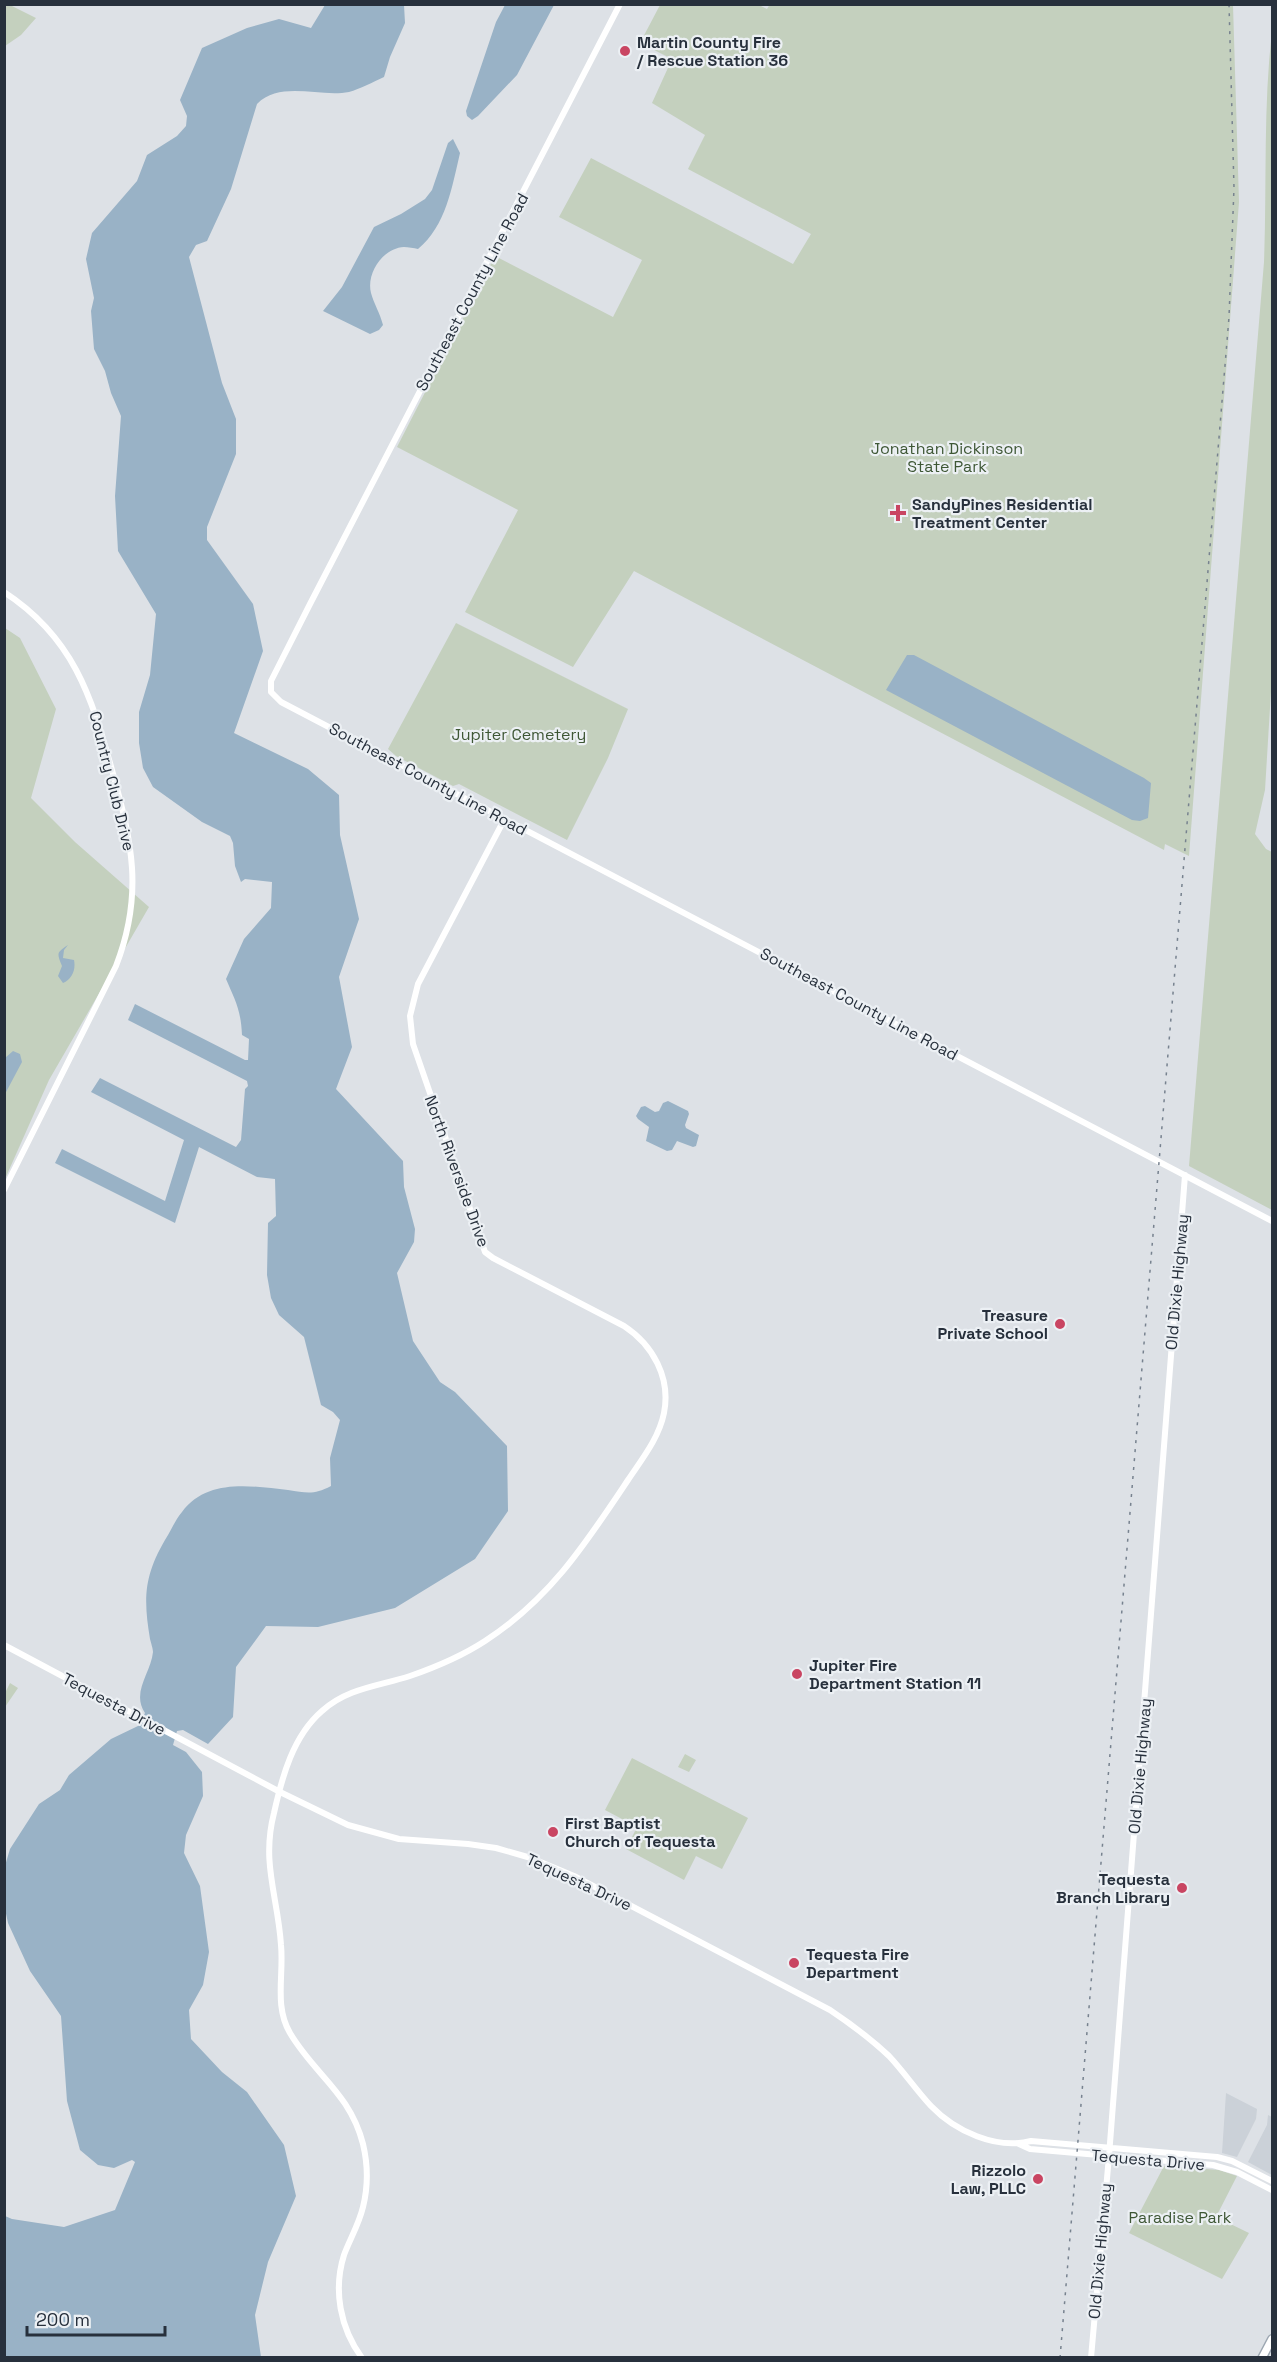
<svg xmlns="http://www.w3.org/2000/svg" width="1277" height="2362" viewBox="0 0 1277 2362" font-family="'Space Grotesk',sans-serif">
	<style>
		.built { fill: #cbd1d8 }
		.green { fill: #c4d0be }
		.water { fill: #99b2c6 }
		.lines { fill: none; stroke-linecap: round; stroke-linejoin: round }
		.primary-casing { stroke: #9da7b2; stroke-width: 10 }
		.secondary { stroke: #fff; stroke-width: 6 }
		.primary { stroke: #fff; stroke-width: 7 }
		.rail { stroke: #77828f; stroke-width: 1.5; stroke-dasharray: 3 6; stroke-linecap: butt }
		.poi-dot { fill: #c94562; stroke: #ecf0f4; stroke-width: 2 }
		.labels { text-anchor: middle; dominant-baseline: central; stroke-width: 4.5; stroke-linejoin: round; paint-order: stroke }
		.poi-label { font-size: 16px; font-weight: bold; fill: #27303c; stroke: #ecf0f4; text-anchor: start }
		.street-label { font-size: 16px; fill: #27303c; stroke: #ecf0f4 }
		.park-label { font-size: 16px; fill: #3e5735; stroke: #ecf0f4 }
	</style>
	<rect width="100%" height="100%" fill="#dde1e6"/>
	<path class="built" d="M1226,2093L1257,2109L1256,2119L1237,2157L1222,2153Z
		M1268,2115L1272,2117V2175L1248,2162L1267,2125Z"/>
	<path class="green" d="M5,4L10,5L36,18L21,35L5,46Z
		M757,4L767,9L770,4L1233,5L1239,202L1189,856L1165,844L1164,850L634,571L573,667L465,612L518,510L397,447L495,256L613,317L642,260L559,217L591,158L793,264L811,234L688,169L705,135L652,103L672,59L640,43L660,5Z
		M1272,31V675L1265,790L1255,834L1266,849L1272,852V1210L1189,1166L1264,262C1267,185 1263,108 1272,31Z
		M456,623L628,709L608,758L567,840L459,784L453,786L396,756L388,749Z
		M5,628L20,638L56,709L31,798L75,842L149,907L49,1080L5,1179Z
		M10,1683L18,1688L5,1707V1693Z
		M685,1754L696,1760L689,1772L678,1767Z
		M632,1758L748,1818L722,1869L696,1856L684,1880L626,1849L637,1827L605,1810Z
		M1164,2166L1219,2170L1237,2176L1216,2217L1249,2233L1222,2279L1129,2233Z"/>
	<path class="water" d="M325,5H404L405,23L390,57L384,77C373,82 360,89 349,92C320,98 281,80 257,104L231,189L207,241L196,245L189,257L222,383L236,419V454L207,527V540L253,604L263,651L234,733L308,769L339,795L340,835L359,919L339,977L352,1047L336,1089L403,1161L404,1187L415,1229L414,1242L397,1273L413,1341L440,1382L455,1392L507,1446L508,1511L475,1559L395,1608L318,1627L266,1626L236,1667L233,1717L208,1744L183,1730L177,1731L173,1745L186,1752L202,1772L203,1796L186,1835L184,1853L200,1886L209,1952L203,1985L189,2010L191,2039L222,2072L247,2092L284,2145L296,2196L268,2262L255,2315L261,2357H5V2216L12,2219L64,2227L115,2210L135,2162L132,2160L114,2168L98,2165L80,2150L67,2101L61,2016L30,1971L8,1923L5,1909L4,1869L10,1849L39,1804L60,1790L69,1775L111,1739L138,1726L145,1713C131,1692 151,1673 153,1652C153,1649 151,1643 150,1639C143,1597 144,1574 168,1535C172,1528 176,1519 182,1512C207,1478 251,1486 288,1490C307,1493 314,1495 331,1486L330,1458L340,1420L333,1412L321,1405L304,1337L279,1315L271,1298L267,1275L268,1223L276,1216L275,1179L257,1177L199,1147L175,1223L55,1163L62,1149L165,1201L184,1140L91,1092L100,1078L236,1147L241,1140L245,1089L248,1086L247,1081L128,1020L135,1004L245,1060H248L249,1039L242,1035C241,1010 235,1000 226,979L244,939L271,908L272,882L245,879L241,882L235,866L233,843L230,836L202,822L153,787L143,768L139,743V712L150,675L156,614L118,551L115,496L121,416L111,393L105,371L94,349L91,311L94,298L86,259L92,233L137,181L147,155L177,136L186,126L187,116L180,100L202,48L247,28L279,19L311,28Z
		M505,5H554L517,75L478,116L472,120L467,116L466,111L496,22Z
		M453,139L460,153C452,187 446,226 418,249C414,248 408,247 404,247C383,248 366,273 371,293C374,304 380,313 383,325L379,330L370,334L323,311L342,287L374,227L401,214L425,199L432,190L448,143Z
		M907,655H914L1144,778L1151,783L1148,818L1140,821L1132,820L886,690Z
		M68,945L64,950L63,958L74,960C76,970 72,979 63,983L58,976L62,966C57,953 56,953 68,945Z
		M13,1051L20,1054L22,1062L5,1094V1058Z
		M668,1101L688,1111L689,1114L685,1125L686,1128L699,1135L696,1146L693,1147L677,1141L672,1150L667,1151L646,1141L649,1127L638,1119L636,1116L641,1107L645,1106L655,1112L659,1111L663,1103Z"/>
	<g class="lines">
		<defs>
			<path id="primary" d="M1262,2358L1272,2339"/>
		</defs>
		<use href="#primary" class="primary-casing"/>
		<path class="secondary" d="M620,4L310,604L271,681V692L281,702L1272,1221
			M4,592C73,637 91,695 112,770C132,842 144,894 116,966L4,1190
			M4,1645L280,1792L348,1825L399,1839L468,1844L496,1848L531,1858L574,1876L830,2010C851,2024 871,2039 889,2056C904,2072 916,2090 931,2106C955,2131 996,2150 1031,2141L1217,2157L1232,2161L1272,2181
			M1019,2144L1030,2149L1213,2165L1237,2172L1272,2190
			M362,2358C340,2328 333,2290 344,2255C350,2239 359,2224 363,2207C368,2187 368,2165 363,2144C350,2093 314,2074 290,2033C274,2006 284,1975 281,1945C278,1897 261,1863 274,1813C282,1777 293,1736 322,1711C347,1688 379,1686 410,1676C436,1667 462,1656 485,1641C550,1599 586,1543 628,1480C642,1459 659,1438 664,1413C671,1378 653,1345 624,1326L493,1258L485,1252L413,1044L410,1016L418,984L504,820
			M1091,2358L1109,2156L1185,1175"/>
		<use href="#primary" class="primary"/>
		<path class="rail" d="M1060,2358L1229,317L1234,188L1229,4"/>
	</g>
	<g class="poi-dot">
		<circle cx="625" cy="51" r="6"/>
		<path d="M895 504h6v6h6v6h-6v6h-6v-6h-6v-6h6z"/>
		<circle cx="1060" cy="1324" r="6"/>
		<circle cx="797" cy="1674" r="6"/>
		<circle cx="553" cy="1832" r="6"/>
		<circle cx="1182" cy="1888" r="6"/>
		<circle cx="794" cy="1963" r="6"/>
		<circle cx="1038" cy="2179" r="6"/>
	</g>
	<g class="labels">
		<g class="poi-label">
			<text x="637" y="42">Martin County Fire<tspan x="637" dy="18">/ Rescue Station 36</tspan></text>
			<text x="912" y="504">SandyPines Residential<tspan x="912" dy="18">Treatment Center</tspan></text>
			<text x="1048" y="1315" text-anchor="end">Treasure<tspan x="1048" dy="18">Private School</tspan></text>
			<text x="809" y="1665">Jupiter Fire<tspan x="809" dy="18">Department Station 11</tspan></text>
			<text x="565" y="1823">First Baptist<tspan x="565" dy="18">Church of Tequesta</tspan></text>
			<text x="1170" y="1879" text-anchor="end">Tequesta<tspan x="1170" dy="18">Branch Library</tspan></text>
			<text x="806" y="1954">Tequesta Fire<tspan x="806" dy="18">Department</tspan></text>
			<text x="1026" y="2170" text-anchor="end">Rizzolo<tspan x="1026" dy="18">Law, PLLC</tspan></text>
		</g>
		<g class="street-label">
			<text transform="translate(472 292) rotate(-62)">Southeast County Line Road</text>
			<text transform="translate(428 779) rotate(28)">Southeast County Line Road</text>
			<text transform="translate(112 781) rotate(76)">Country Club Drive</text>
			<text transform="translate(859 1004) rotate(28)">Southeast County Line Road</text>
			<text transform="translate(457 1171) rotate(70)">North Riverside Drive</text>
			<text transform="translate(1177 1282) rotate(-85)">Old Dixie Highway</text>
			<text transform="translate(114 1704) rotate(28)">Tequesta Drive</text>
			<text transform="translate(1140 1766) rotate(-85)">Old Dixie Highway</text>
			<text transform="translate(579 1882) rotate(25)">Tequesta Drive</text>
			<text transform="translate(1148 2160) rotate(5)">Tequesta Drive</text>
			<text transform="translate(1100 2251) rotate(-85)">Old Dixie Highway</text>
		</g>
		<g class="park-label">
			<text x="947" y="448">Jonathan Dickinson<tspan x="947" dy="18">State Park</tspan></text>
			<text x="519" y="734">Jupiter Cemetery</text>
			<text x="1180" y="2217">Paradise Park</text>
		</g>
	</g>
	<rect width="1277" height="2362" fill="none" stroke="#27303c" stroke-width="12"/>
	<path d="M27 2326v9h138v-9" fill="none" stroke="#27303c" stroke-width="3"/>
	<text x="36" y="2326" font-size="18" fill="#27303c" stroke="#ecf0f4" stroke-width="4.5" paint-order="stroke">200 m</text>
</svg>
